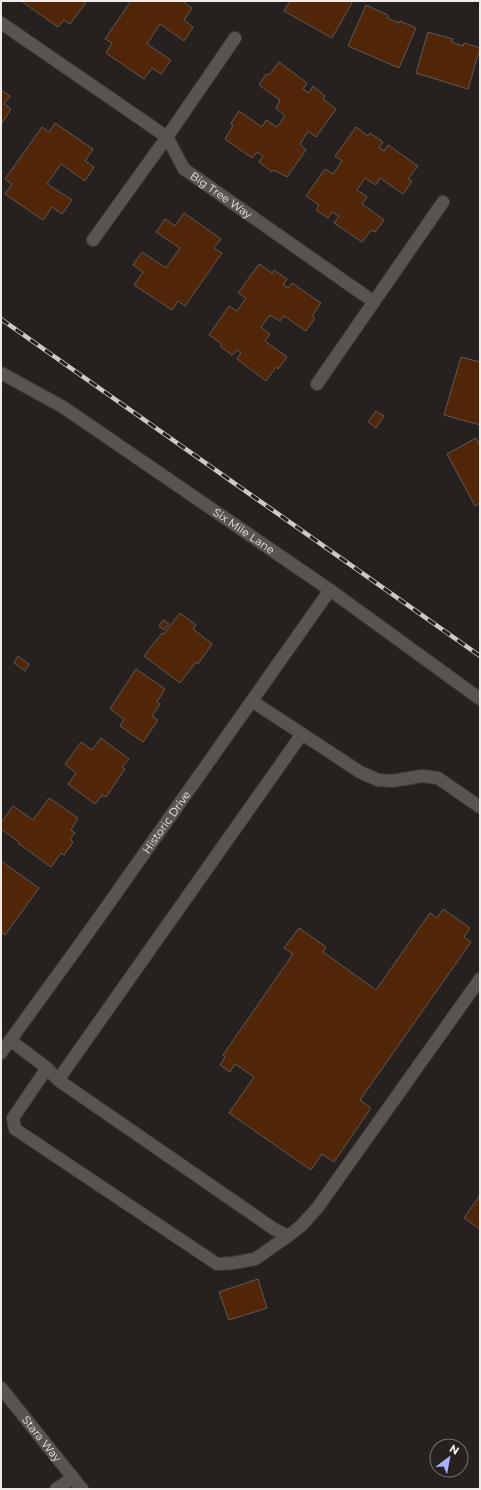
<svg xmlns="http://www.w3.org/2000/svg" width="481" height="1490" viewBox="0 0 481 1490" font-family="Montserrat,sans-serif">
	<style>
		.building { fill: #512508; stroke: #605a56 }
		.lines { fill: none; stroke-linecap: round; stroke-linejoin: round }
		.lane-casing { stroke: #403c3a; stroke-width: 14 }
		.street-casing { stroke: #403c3a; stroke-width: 14 }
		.secondary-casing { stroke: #403c3a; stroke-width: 14 }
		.lane { stroke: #5a5451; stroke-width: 12 }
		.street { stroke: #5a5451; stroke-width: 12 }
		.secondary { stroke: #5a5451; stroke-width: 12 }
		.rail-casing { stroke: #ccc9c6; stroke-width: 4.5 }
		.rail { stroke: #26211e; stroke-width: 3; stroke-dasharray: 9; stroke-linecap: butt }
		.labels { text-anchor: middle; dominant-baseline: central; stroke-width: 3; stroke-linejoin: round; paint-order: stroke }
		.street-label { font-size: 11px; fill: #eeebe9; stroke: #26211e }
	</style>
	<rect width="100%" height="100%" fill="#26211e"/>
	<path class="building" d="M21,1H87L70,24L64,20L58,27Z
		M131,1H182L192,8L184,20L193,27L184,41L160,24L147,44L171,60L161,74L152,68L144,79L106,53L112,43L105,39Z
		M290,1H353L332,38L284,11Z
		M366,5L388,15L387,18L399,23L400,21L416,28L399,68L348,46Z
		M428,32L453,39L451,42L463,46L464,43L480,48L468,89L416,73Z
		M279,62L307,83L303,89L309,93L313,86L325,96L323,99L336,109L316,137L308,131L300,144L306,150L287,177L274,170L272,172L259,162L263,156L257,152L252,158L225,139L233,126L231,123L239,111L262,127L266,120L277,127L285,116L276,108L280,100L259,85L266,74L269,75Z
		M1,90L10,96L4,104L11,109L1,124Z
		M55,123L93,149L85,161L94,167L85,181L61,164L47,184L72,200L62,214L52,207L43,220L5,194L12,184L5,179L42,127L49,132Z
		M356,127L368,136L370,133L383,142L379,148L384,151L388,145L418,166L408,179L412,181L403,194L380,178L376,185L365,178L357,190L367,197L362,204L384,220L375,232L371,230L362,242L334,223L339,216L332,212L328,218L316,210L319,205L306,196L325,169L333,174L342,161L335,156Z
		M184,213L221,239L214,248L222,253L185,306L178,301L172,310L134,285L143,272L133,265L142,252L166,268L180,248L156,232L165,219L175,226Z
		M259,264L272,273L274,270L287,279L283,285L288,288L292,283L321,303L312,316L315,318L306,331L284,316L280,321L270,315L261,327L270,334L265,341L287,357L278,369L276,367L266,381L237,359L241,353L237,350L232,355L220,346L222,344L209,335L229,306L237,311L246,298L238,293Z
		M461,357L480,362V425L444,415Z
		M376,411L384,416L376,428L368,422Z
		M476,438L480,446V503L475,506L447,454Z
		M180,613L196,625L193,629L212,644L198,664L196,662L180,683L144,656L162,633L164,634Z
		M163,620L169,624L164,630L159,626Z
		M18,656L29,664L25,671L14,663Z
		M136,669L165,689L157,702L160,704L152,716L158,720L143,742L120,726L124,719L110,709Z
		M101,738L129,759L122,767L125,769L106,797L102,795L95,804L68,784L76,773L65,764L81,742L92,750Z
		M49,798L78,818L71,830L75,833L70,839L73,842L64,855L61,853L51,867L18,843L19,842L1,829V823L13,806L33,820Z
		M1,861L39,888L5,935L1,932Z
		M443,909L470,928L464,937L471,942L360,1100L371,1108L334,1162L322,1154L311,1170L229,1113L254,1077L235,1064L230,1072L220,1065L225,1057L223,1055L293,954L284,948L299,928L326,947L323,952L376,990L430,913L437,918Z
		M480,1195V1229L464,1218Z
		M258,1279L267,1308L229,1320L219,1292Z"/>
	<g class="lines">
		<defs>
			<path id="lane" d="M93,240L167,137L235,38
				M317,384L443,202
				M252,701L360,772L378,780L392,781L422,776L438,778L480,807
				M10,1040L47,1068L58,1080L274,1229L288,1236L301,1226L318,1207L480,979
				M47,1068L13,1118L15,1129L217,1264L233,1263L255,1259L288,1236
				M58,1080L302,734"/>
			<g id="street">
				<path id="s1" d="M1,23L167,137L184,169L374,302"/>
				<path id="s2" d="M1,1053L93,926L330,590"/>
				<path id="s3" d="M1,1388L82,1489"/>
				<path d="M56,1489L73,1478"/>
			</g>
			<g id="secondary">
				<path id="s4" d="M1,373L63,407L330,590L480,699"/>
			</g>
		</defs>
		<use href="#lane" class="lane-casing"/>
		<use href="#street" class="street-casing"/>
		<use href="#secondary" class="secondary-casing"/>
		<use href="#lane" class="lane"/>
		<use href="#street" class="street"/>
		<use href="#secondary" class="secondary"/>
		<defs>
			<path id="rail" d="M1,319L480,656"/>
		</defs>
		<use href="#rail" class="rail-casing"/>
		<use href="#rail" class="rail"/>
	</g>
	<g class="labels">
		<g class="street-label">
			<text stroke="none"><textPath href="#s1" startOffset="283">Big Tree Way</textPath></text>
			<text stroke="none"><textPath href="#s4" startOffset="290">Six Mile Lane</textPath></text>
			<text stroke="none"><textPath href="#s2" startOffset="284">Historic Drive</textPath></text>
			<text stroke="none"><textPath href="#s3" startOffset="65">Stara Way</textPath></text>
		</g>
	</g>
	<rect width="481" height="1490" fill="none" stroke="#eeebe9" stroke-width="4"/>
	<g transform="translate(449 1458) rotate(32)"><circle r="19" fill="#26211e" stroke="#76726f"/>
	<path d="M0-3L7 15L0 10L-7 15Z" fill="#a4b2fc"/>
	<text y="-6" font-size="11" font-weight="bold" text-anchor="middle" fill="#eeebe9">N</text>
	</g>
</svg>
